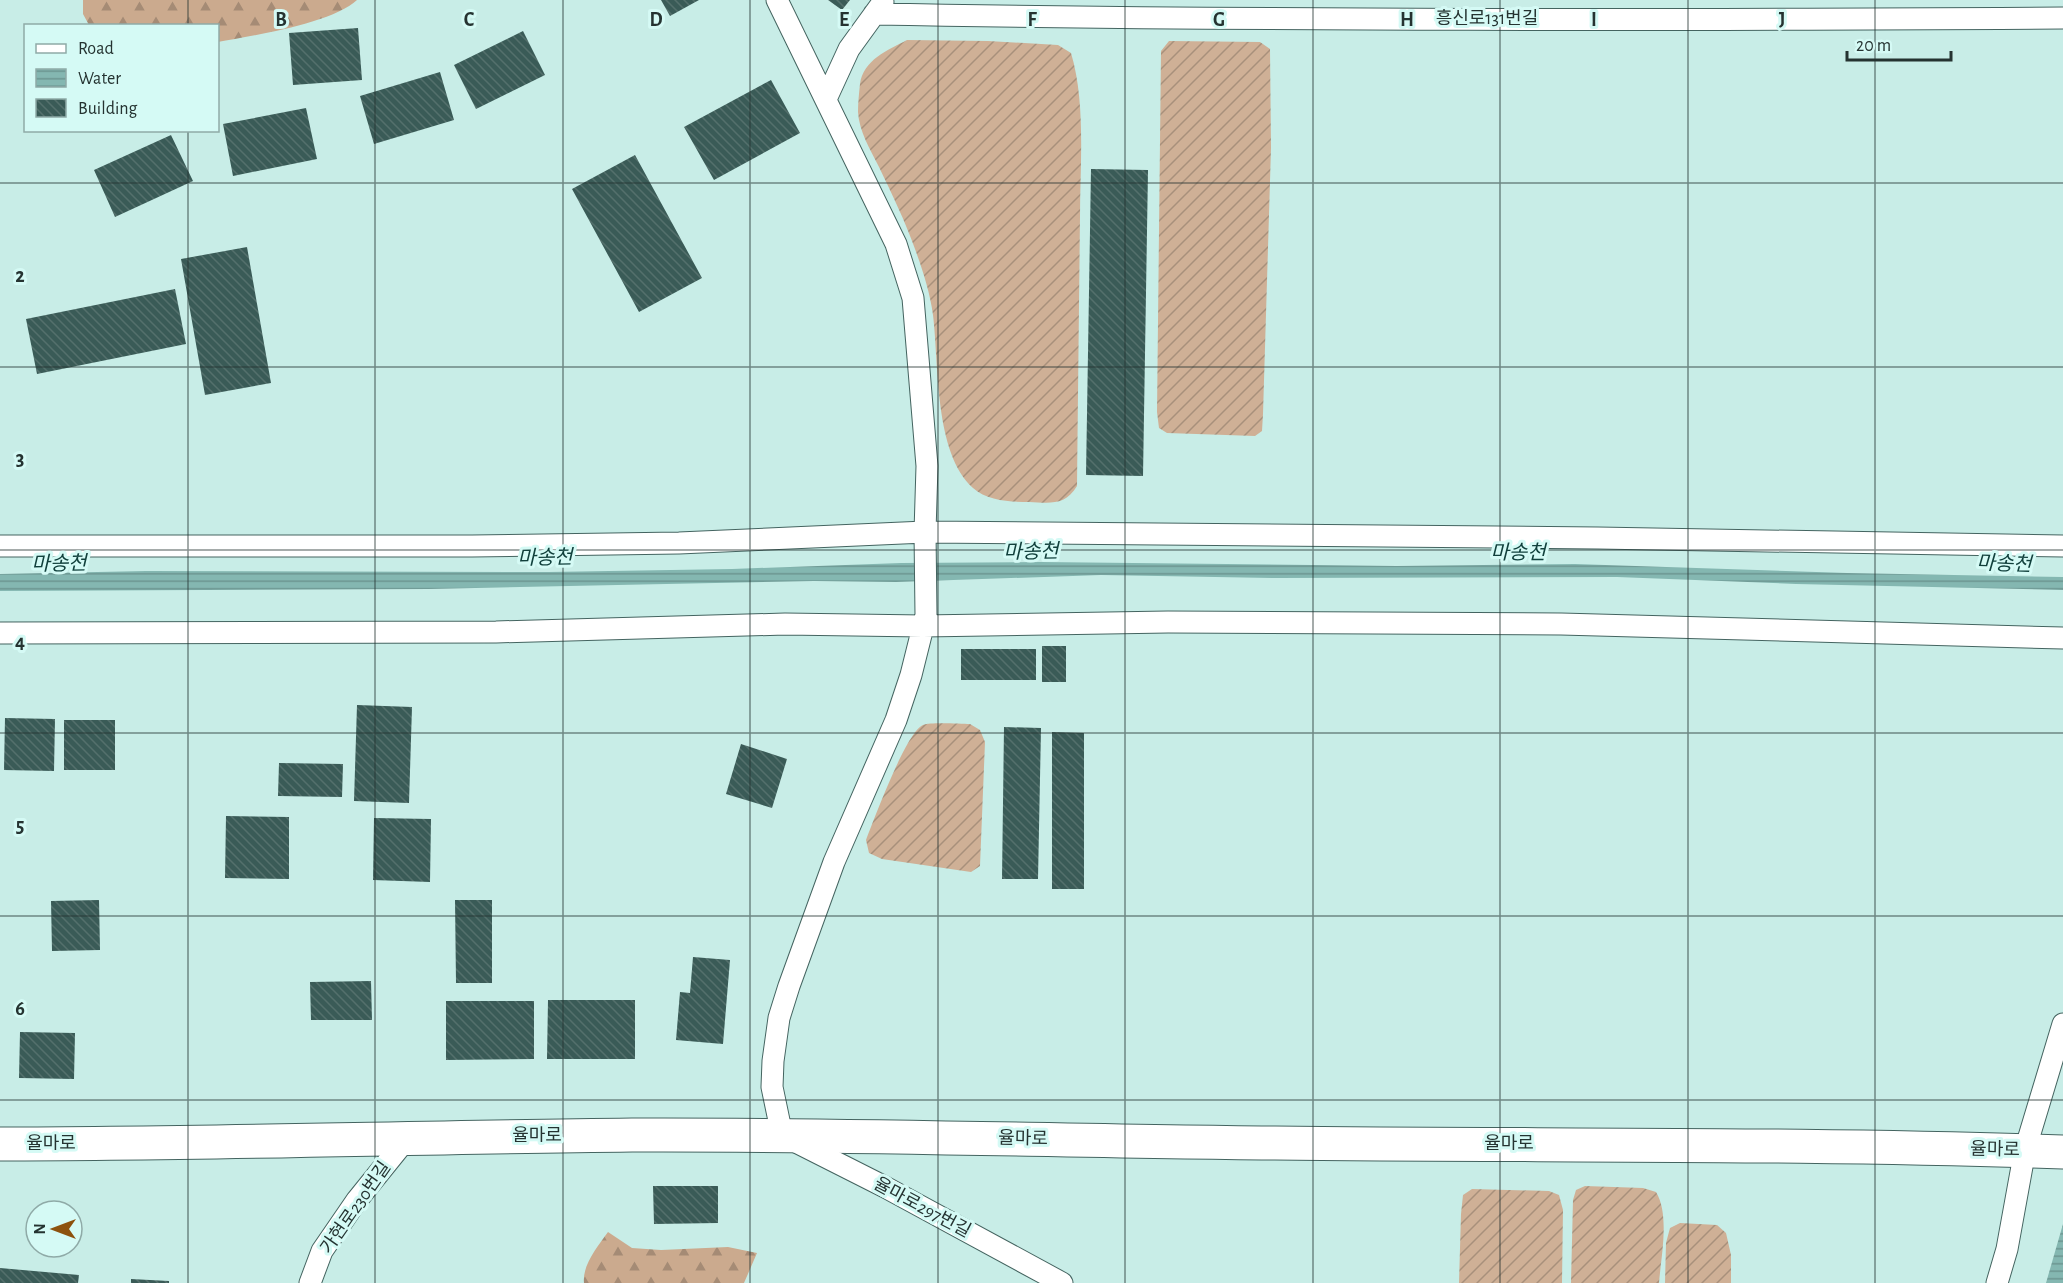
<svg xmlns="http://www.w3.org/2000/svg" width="2063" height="1283" viewBox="0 0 2063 1283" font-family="'Alegreya Sans','Noto Sans KR',sans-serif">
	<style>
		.forest { fill: url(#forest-firs) }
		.garden { fill: url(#garden-furrows) }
		.water { fill: url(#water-rules) }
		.building { fill: url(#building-back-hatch) }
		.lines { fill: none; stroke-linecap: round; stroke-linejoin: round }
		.lane-casing { stroke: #446460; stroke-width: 23 }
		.secondary-casing { stroke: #446460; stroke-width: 35 }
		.lane { stroke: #fff; stroke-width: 21 }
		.secondary { stroke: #fff; stroke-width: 33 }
		.grid { fill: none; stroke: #253331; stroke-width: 1.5; stroke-opacity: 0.55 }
		.labels { text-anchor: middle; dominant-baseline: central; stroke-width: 6; stroke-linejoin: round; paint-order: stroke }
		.street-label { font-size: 18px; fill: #253331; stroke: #d5faf5 }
		.water-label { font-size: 20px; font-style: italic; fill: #11403c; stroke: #d5faf5 }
		.grid-label { font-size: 20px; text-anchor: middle; font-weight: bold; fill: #253331; stroke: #d5faf5; stroke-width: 6; stroke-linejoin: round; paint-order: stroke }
	</style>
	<defs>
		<pattern id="forest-firs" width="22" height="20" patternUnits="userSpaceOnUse" patternTransform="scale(1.5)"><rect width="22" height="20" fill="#cbaa8e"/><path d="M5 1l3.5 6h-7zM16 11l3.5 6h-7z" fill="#a58b75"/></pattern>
		<pattern id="garden-furrows" width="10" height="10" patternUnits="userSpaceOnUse" patternTransform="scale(1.5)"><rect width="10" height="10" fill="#cfb096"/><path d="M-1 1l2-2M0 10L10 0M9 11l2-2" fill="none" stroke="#a8907b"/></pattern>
		<pattern id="water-rules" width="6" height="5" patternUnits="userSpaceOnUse" patternTransform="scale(1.5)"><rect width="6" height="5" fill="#84b7b1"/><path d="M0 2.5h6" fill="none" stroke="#6c9591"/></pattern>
		<pattern id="building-back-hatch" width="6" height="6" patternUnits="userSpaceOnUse" patternTransform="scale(1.5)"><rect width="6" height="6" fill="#3a5b57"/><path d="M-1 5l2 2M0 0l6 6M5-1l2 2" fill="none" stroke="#54706c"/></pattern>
	</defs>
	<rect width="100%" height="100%" fill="#c8ede7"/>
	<path class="forest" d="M83,0H357C333,23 252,36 218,42V26L89,25L83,14Z
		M608,1232L632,1248L661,1250L728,1247L757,1253L744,1283H584C582,1265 598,1246 608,1232Z"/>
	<path class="garden" d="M907,40L988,41L1058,45L1071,53C1086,103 1080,165 1080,217C1079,307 1078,396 1077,486C1065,506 1050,503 1029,502C1011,502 987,501 973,488C934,453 939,364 933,315C930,293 923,271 915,249C905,221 892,194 879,167C870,149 859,131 858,112C858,103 859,93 860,84C863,60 888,50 907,40Z
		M1169,41L1260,42L1270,49L1271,148L1263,414L1262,431L1255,436L1167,433L1159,428L1157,412L1161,51Z
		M970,724L980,730L985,742L980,866L971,872L882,859L869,853L866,840C874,820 906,732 923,725C931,722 960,724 970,724Z
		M1585,1186L1643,1188L1656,1192C1670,1215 1661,1257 1659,1283H1571L1573,1200L1576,1190Z
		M1472,1189L1549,1191L1559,1195L1563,1210L1562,1283H1459L1461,1214L1463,1195Z
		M1680,1223L1717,1225L1726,1233L1731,1255V1283H1665L1666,1243L1670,1228Z"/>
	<path class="water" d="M1041,562L1397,566L1575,564L1847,573L2063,577V590L1796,584L1617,577L1276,578L1101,575L896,582L814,581L429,589L0,591V574L146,571L548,572L732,569L901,563Z
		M2063,1224V1283H2046Z"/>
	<path class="building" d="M661,0H699L670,16Z
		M828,0H850L842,10Z
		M358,28L362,80L293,85L289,33Z
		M523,31L545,75L476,109L454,65Z
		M440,72L454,120L374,144L360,96Z
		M771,80L800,133L714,180L684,127Z
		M306,108L317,159L233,176L223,124Z
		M171,135L193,181L115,217L94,170Z
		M635,155L702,278L639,312L572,189Z
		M1091,169L1148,170L1143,476L1086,475Z
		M247,247L271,383L205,395L181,259Z
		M175,289L186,344L37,374L26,319Z
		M1042,646H1066V682H1042Z
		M961,649H1036V680H961Z
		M357,705L412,707L409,803L354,801Z
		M5,718L55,719L54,771L4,770Z
		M64,720H115V770H64Z
		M1004,727L1041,728L1038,879H1002Z
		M1052,732L1084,733V889H1052Z
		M741,744L787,759L772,808L726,794Z
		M279,763L343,764L342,797L278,796Z
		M226,816L289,817V879L225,878Z
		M374,818L431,819L430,882L373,880Z
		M99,900L100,950L52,951L51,901Z
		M455,900H492V983H456Z
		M693,957L730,960L723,1044L676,1040L680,992L690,993Z
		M371,981L372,1020H311L310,982Z
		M548,1000H635V1059H547Z
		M446,1001H534V1059L446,1060Z
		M20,1032L75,1033L74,1079L19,1078Z
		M653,1186H718V1223L654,1224Z
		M0,1268L79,1275L78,1283H0Z
		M131,1279L169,1281V1283H131Z"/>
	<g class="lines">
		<defs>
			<path id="lane" d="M777,0L896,244L913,298L927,466L925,532L926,615L911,675L896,720L834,862L789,986L779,1018L773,1061L772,1087L782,1135L885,1187L1062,1283
				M874,14C1270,21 1667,20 2063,18
				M826,99L849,49L883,2
				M0,546H472L679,543L925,532L1598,538L2063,546
				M0,633L496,632L785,624L923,626L1168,622L1561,624L2063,638
				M310,1283L322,1251L357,1200L408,1137
				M1997,1283L2007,1249L2025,1150L2063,1024"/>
			<path id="secondary" d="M0,1144C211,1144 422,1137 632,1135C847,1134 1061,1141 1275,1143C1538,1146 1801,1143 2063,1152"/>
		</defs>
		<use href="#lane" class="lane-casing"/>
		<use href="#secondary" class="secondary-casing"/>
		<use href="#lane" class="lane"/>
		<use href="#secondary" class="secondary"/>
	</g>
	<path class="grid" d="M188,0V26M375,0V1283M563,0V1283M750,0V1283M938,0V1283M1125,0V1283M1313,0V1283M1500,0V1283M1688,0V1283M1875,0V1283M188,130V1283M0,183H2063M0,367H2063M0,550H2063M0,733H2063M0,916H2063M0,1100H2063"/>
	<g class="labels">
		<g class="street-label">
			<text x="1487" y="19">흥신로131번길</text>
			<text x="537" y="1136">율마로</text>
			<text transform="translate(1023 1139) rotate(1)">율마로</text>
			<text x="51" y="1144">율마로</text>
			<text x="1509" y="1144">율마로</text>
			<text transform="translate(1995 1150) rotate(1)">율마로</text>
			<text transform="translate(356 1208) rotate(-55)">가현로230번길</text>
			<text transform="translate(922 1208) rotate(28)">율마로297번길</text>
		</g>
		<g class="water-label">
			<text transform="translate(1031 552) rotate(-1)">마송천</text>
			<text x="1518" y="553">마송천</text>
			<text transform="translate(545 558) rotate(-1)">마송천</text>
			<text transform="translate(59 564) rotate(-1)">마송천</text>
			<text transform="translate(2004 564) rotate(2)">마송천</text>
		</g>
	</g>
	<g class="grid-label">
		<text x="281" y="26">B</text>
		<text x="469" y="26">C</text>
		<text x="656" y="26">D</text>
		<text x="844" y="26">E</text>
		<text x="1032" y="26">F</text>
		<text x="1219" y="26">G</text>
		<text x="1407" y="26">H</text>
		<text x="1594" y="26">I</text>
		<text x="1782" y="26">J</text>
		<text x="20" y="282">2</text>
		<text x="20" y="465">3</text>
		<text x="20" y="648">4</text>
		<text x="20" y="832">5</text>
		<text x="20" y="1015">6</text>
	</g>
	<rect x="24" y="24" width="195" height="108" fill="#d5faf5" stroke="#8faaa7" stroke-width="1.5"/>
	<rect x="36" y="44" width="30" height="9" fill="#ffffff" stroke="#8faaa7" stroke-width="1.5"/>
	<text x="78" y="54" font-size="18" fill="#253331">Road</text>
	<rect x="36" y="69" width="30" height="18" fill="url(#water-rules)" stroke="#8faaa7" stroke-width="1.5"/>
	<text x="78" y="84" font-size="18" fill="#253331">Water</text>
	<rect x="36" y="99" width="30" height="18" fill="url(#building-back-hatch)" stroke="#8faaa7" stroke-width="1.5"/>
	<text x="78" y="114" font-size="18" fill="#253331">Building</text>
	<g transform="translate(54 1229) rotate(270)"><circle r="28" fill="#d5faf5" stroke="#8faaa7" stroke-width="1.5"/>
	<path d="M0-4.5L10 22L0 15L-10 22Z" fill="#8d520e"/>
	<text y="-9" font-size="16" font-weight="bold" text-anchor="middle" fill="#253331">N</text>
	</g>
	<path d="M1847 51v9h104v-9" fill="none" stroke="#253331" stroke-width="3"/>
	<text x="1856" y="51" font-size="18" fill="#253331" stroke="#d5faf5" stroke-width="4.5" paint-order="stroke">20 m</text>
</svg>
